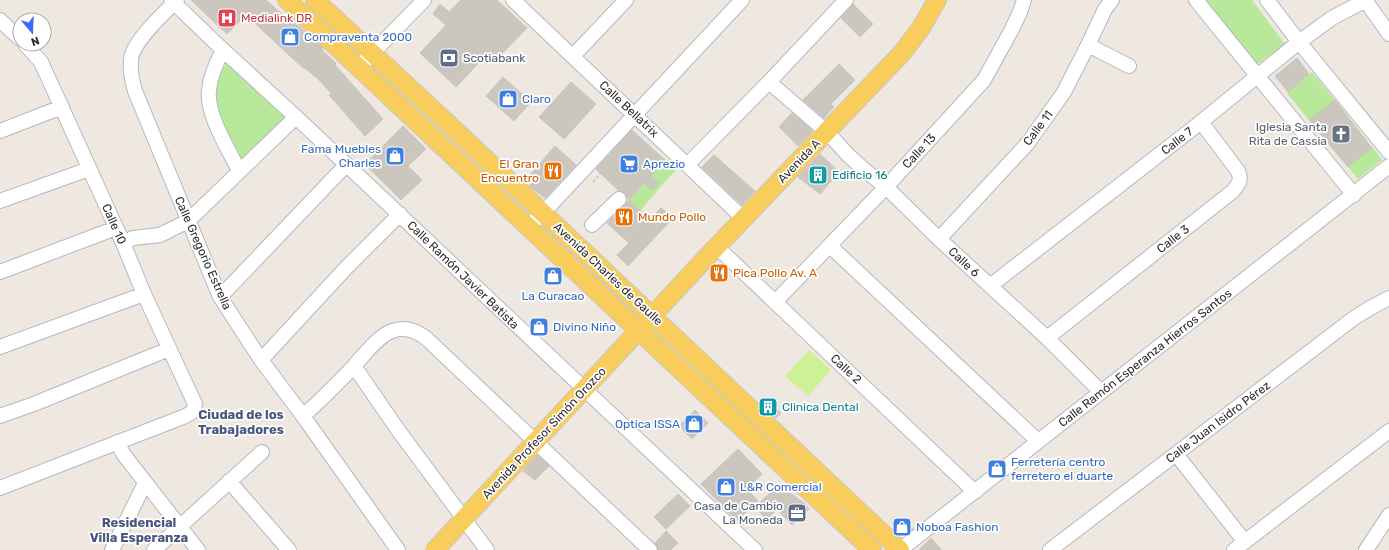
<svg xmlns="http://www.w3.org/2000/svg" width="1389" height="550" viewBox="0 0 1389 550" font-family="Rubik,sans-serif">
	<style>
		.green { fill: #b8e89a }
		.pitch { fill: #cef096 }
		.building { fill: #cbc6be; stroke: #ccc4b9 }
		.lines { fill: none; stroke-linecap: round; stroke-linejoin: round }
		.minor-casing { stroke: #b4b7c2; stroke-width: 16 }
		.major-casing { stroke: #c9c9c9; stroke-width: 20 }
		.path { stroke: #c9c9c9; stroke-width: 2; stroke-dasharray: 3 2; stroke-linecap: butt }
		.minor { stroke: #fff; stroke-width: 14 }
		.major { stroke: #f8cd5c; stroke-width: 18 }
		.labels { text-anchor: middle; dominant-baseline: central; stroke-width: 3.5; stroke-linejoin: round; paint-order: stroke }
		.health-label { font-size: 12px; fill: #be3a42; stroke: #fff; text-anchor: start }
		.shop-label { font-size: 12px; fill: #366cbe; stroke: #fff; text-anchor: start }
		.service-label { font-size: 12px; fill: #4e5e75; stroke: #fff; text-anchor: start }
		.street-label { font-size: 12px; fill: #2e2e2e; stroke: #fff }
		.worship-label { font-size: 12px; fill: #5b616d; stroke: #fff; text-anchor: end }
		.food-label { font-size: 12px; fill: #c56008; stroke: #fff; text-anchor: start }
		.culture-label { font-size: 12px; fill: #0d838f; stroke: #fff; text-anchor: start }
		.neighbourhood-label { font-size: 13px; font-weight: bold; fill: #4a5782; stroke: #fff }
	</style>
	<rect width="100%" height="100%" fill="#efe8e0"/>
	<path class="green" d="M1199,0H1252L1285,44L1252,68Z
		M227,62L292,122L245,169L215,120L213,87Z
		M1312,72L1335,100L1309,120L1287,93Z
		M1372,147L1382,160L1358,179L1348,167Z
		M666,159L677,169L661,186L641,210L629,200Z"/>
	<path class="pitch" d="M809,350L831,370L808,396L785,376Z"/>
	<path class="building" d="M191,0H266L291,22L292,21L308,34L323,48L322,50L336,63L335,65L383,119L365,136L329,95L331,93L319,80L305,68L304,69L246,15L227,34Z
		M461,0H497L527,28L493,63L485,56L456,87L420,53L446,25L433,14L440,4L449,12Z
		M853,4L873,24L860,37L841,18Z
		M1297,58L1309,74L1288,92L1275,76Z
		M839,64L855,80L831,104L834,107L824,118L803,100Z
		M503,77L531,102L514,121L486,96Z
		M571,82L596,104L564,139L539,117Z
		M1335,100L1372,148L1348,167L1309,120Z
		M792,113L812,130L811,131L812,132L798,146L779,127Z
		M403,126L426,149L408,166L422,180L401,200L365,164Z
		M632,130L665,160L651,176L659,183L653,190L644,183L629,200L625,193L619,191L596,169Z
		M555,146L576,165L545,198L529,186L533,181L528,177Z
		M820,154L839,172L820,194L798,177Z
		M714,155L755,191L742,205L702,167Z
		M629,200L650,219L661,208L673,218L628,266L617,255L629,243L607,223Z
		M721,264L728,271L716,283L709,275Z
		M769,402L781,413L776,418L764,407Z
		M695,410L708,423L692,439L679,426Z
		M738,449L762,474L747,489L758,501L737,521L701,484Z
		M537,455L549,466L535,480L523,471Z
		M774,489L778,493L787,491L804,503L809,509L792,525L777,509L767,520L755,507Z
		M678,494L690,506L666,529L654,517Z
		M900,521L904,525L907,522L913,529L906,535L899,534L893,528Z
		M666,531L678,543L671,550H658L655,543Z
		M931,538L942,550H919Z"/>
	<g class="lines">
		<defs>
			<path id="minor" d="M171,0L223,50L296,117L755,550
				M177,0C164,13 132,42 131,60C130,71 132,81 135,91L220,297L261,360L303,416L398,550
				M513,0L744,219
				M1196,0L1354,195
				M1267,0L1299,42L1389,152
				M1365,0L1389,34
				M0,20L20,39
				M1088,45L1129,66
				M223,50C216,63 210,77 209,91C206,114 229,150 239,171
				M573,56L626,0
				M358,68L424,0
				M769,82L827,132L849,156L867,172L886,187L939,239L1047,338L1101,392
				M0,131L62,107
				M688,164L769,82L846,0
				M0,201L89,169
				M592,225L619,199
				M529,226L543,213L742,0
				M939,239L1028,143L1064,92L1088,45L1105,9L1112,0
				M123,243L133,238L160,235L188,221L296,117
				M830,246L1038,441
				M717,247L975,492
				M0,272L116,228
				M990,286L1201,122L1299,42L1332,18L1366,0
				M220,297L346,165
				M775,302L886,187L984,80L1012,29L1020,12L1024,0
				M1047,338L1233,191C1239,183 1242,181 1238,171L1201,122
				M0,347L144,294
				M261,360L345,269L400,214
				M354,366L398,430L487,550
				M0,416L34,404L169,349
				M303,416C321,400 338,383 354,366C364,355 378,336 392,331C405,326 417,331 427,339L650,550
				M117,442L124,455L198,550
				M1176,454L1245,542
				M229,481L289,550
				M0,488L183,417C190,414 194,412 195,404L144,294L123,243L52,86L41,62L25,44
				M112,550L145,483
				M154,550L262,452
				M900,550L1389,166
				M1050,550L1354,318L1370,308L1389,298
				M1234,550L1389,431
				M1366,550L1389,515"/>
			<path id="major" d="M287,0L872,550
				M315,0L457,132L900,550
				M435,550L703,261L902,53L921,28L937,0"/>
		</defs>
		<use href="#minor" class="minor-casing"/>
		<use href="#major" class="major-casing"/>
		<path class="path" d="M593,182L600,174"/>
		<use href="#minor" class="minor"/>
		<use href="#major" class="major"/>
	</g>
	<defs>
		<symbol id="hospital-square" viewBox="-11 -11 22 22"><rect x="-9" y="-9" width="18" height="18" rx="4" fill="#e0444e" stroke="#fff"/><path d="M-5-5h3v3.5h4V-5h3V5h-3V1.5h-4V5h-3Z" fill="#fff"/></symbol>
		<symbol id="shop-square" viewBox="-11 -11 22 22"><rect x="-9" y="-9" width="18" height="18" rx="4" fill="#3f7fe0" stroke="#fff"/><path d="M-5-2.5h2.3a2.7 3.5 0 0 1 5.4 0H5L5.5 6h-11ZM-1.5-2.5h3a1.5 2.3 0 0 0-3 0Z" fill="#fff"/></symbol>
		<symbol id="bank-square" viewBox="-11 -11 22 22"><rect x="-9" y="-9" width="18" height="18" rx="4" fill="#5c6f8a" stroke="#fff"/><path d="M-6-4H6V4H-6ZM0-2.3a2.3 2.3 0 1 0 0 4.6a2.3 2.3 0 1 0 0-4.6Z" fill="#fff"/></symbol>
		<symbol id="church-square" viewBox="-11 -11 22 22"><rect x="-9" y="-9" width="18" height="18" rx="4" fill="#6b7280" stroke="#fff"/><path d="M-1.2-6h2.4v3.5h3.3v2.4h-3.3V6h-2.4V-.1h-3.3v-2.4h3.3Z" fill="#fff"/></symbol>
		<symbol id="supermarket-square" viewBox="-11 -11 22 22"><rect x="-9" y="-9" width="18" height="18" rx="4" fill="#3f7fe0" stroke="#fff"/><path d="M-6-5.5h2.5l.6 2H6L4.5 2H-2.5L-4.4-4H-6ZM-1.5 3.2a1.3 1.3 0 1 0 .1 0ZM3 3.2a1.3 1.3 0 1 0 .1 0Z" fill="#fff"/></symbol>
		<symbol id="restaurant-square" viewBox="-11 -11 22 22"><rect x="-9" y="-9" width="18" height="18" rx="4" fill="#e8710a" stroke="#fff"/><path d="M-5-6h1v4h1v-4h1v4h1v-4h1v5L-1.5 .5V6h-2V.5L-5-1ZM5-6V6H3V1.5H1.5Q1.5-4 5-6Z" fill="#fff"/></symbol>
		<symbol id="building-square" viewBox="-11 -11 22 22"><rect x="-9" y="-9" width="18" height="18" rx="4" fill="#0f9aa8" stroke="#fff"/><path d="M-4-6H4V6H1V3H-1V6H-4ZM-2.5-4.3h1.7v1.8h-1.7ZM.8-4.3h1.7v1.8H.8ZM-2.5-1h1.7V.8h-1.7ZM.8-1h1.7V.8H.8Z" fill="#fff"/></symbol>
		<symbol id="office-square" viewBox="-11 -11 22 22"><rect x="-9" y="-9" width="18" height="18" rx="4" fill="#5c6f8a" stroke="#fff"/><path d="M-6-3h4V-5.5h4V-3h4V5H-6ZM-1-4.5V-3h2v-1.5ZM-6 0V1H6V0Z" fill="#fff"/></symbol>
	</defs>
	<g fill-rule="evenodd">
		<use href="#hospital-square" x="216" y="7" width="22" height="22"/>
		<use href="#shop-square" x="279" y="26" width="22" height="22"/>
		<use href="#bank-square" x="438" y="47" width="22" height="22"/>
		<use href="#shop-square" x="497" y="88" width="22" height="22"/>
		<use href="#church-square" x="1330" y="123" width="22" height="22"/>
		<use href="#shop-square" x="384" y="145" width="22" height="22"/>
		<use href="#supermarket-square" x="618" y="153" width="22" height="22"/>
		<use href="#restaurant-square" x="542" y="160" width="22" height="22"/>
		<use href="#building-square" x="807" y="164" width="22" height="22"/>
		<use href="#restaurant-square" x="613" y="206" width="22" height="22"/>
		<use href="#restaurant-square" x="708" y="262" width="22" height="22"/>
		<use href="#shop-square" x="542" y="265" width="22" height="22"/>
		<use href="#shop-square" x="528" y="316" width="22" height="22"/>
		<use href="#building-square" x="757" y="396" width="22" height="22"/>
		<use href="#shop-square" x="683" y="413" width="22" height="22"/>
		<use href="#shop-square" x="986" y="458" width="22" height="22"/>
		<use href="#shop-square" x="715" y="476" width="22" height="22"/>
		<use href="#office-square" x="786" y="502" width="22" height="22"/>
		<use href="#shop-square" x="891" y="516" width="22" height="22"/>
	</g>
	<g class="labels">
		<g class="health-label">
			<text x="241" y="18">Medialink DR</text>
		</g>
		<g class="shop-label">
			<text x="304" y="37">Compraventa 2000</text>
			<text x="522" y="99">Claro</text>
			<text x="381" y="149" text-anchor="end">Fama Muebles<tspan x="381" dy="14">Charles</tspan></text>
			<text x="643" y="164">Aprezio</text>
			<text x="553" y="296" text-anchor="middle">La Curacao</text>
			<text x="553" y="327">Divino Niño</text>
			<text x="680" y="424" text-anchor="end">Optica ISSA</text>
			<text x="1011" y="462">Ferretería centro<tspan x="1011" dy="14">ferretero el duarte</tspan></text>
			<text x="740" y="487">L&amp;R Comercial</text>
			<text x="916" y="527">Noboa Fashion</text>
		</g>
		<g class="service-label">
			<text x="463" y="58">Scotiabank</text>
			<text x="783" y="506" text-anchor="end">Casa de Cambio<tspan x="783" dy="14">La Moneda</tspan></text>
		</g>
		<g class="street-label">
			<text transform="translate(629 109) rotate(43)">Calle Bellatrix</text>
			<text transform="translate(1038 128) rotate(-53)">Calle 11</text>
			<text transform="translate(1177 141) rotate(-38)">Calle 7</text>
			<text transform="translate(919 151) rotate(-47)">Calle 13</text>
			<text transform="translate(799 161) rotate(-46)">Avenida A</text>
			<text transform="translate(114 224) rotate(66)">Calle 10</text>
			<text transform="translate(1173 239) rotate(-38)">Calle 3</text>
			<text transform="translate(203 253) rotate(66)">Calle Gregorio Estrella</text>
			<text transform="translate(964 262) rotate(43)">Calle 6</text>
			<text transform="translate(608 274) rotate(43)">Avenida Charles de Gaulle</text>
			<text transform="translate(463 275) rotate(44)">Calle Ramón Javier Batista</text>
			<text transform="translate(1145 358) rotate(-38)">Calle Ramón Esperanza Hierros Santos</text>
			<text transform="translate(846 369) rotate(43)">Calle 2</text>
			<text transform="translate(1218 422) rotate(-37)">Calle Juan Isidro Pérez</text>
			<text transform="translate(544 433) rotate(-47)">Avenida Profesor Simón Orozco</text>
		</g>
		<g class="worship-label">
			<text x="1327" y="127">Iglesia Santa<tspan x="1327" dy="14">Rita de Cassia</tspan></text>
		</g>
		<g class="food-label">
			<text x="539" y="164" text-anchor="end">El Gran<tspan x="539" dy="14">Encuentro</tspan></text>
			<text x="638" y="217">Mundo Pollo</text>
			<text x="733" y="273">Pica Pollo Av. A</text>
		</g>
		<g class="culture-label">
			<text x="832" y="175">Edificio 16</text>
			<text x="782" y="407">Clinica Dental</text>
		</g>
		<g class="neighbourhood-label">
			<text x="241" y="414">Ciudad de los<tspan x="241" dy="15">Trabajadores</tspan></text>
			<text x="139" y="522">Residencial<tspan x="139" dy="15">Villa Esperanza</tspan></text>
		</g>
	</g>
	<g transform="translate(32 32) rotate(161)"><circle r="19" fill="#ffffff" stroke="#ababab"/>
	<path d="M0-3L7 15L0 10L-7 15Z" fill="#3d6bff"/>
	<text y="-6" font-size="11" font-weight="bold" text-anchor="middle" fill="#2e2e2e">N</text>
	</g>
</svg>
